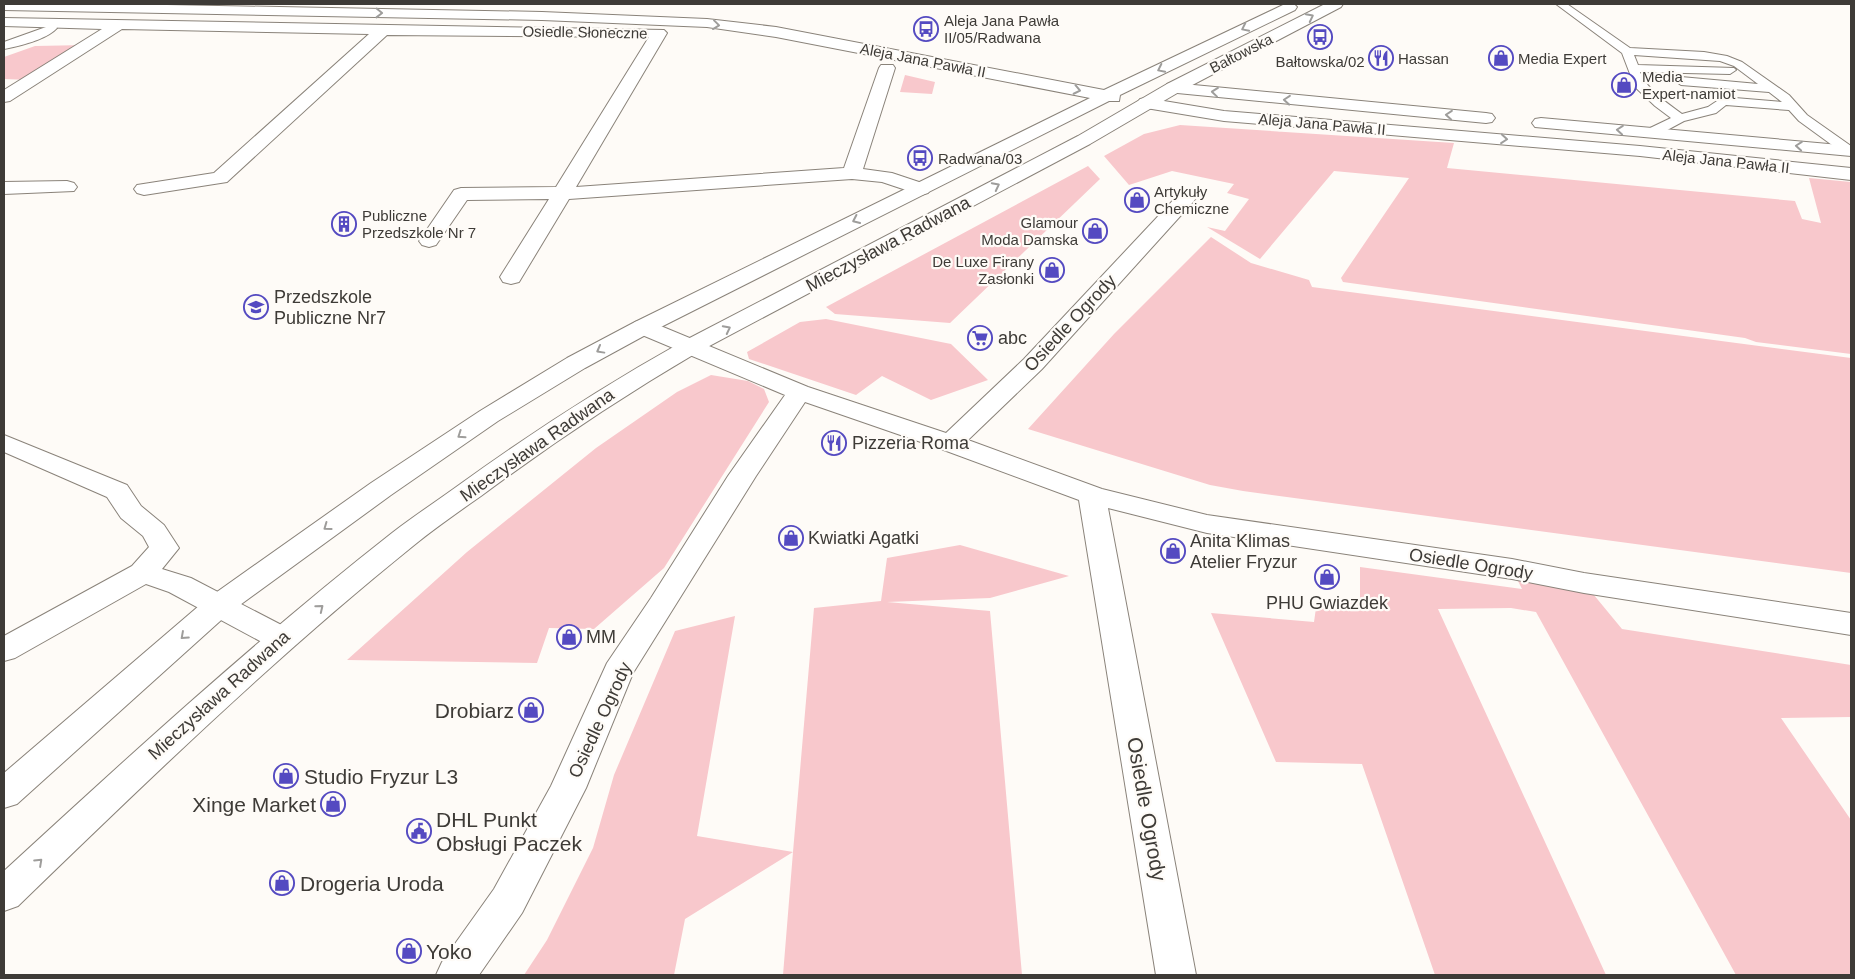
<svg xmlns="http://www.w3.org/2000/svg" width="1855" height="979" viewBox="0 0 1855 979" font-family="Arial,sans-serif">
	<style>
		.green { fill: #f8c8cc }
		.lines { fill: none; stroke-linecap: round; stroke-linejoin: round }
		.service-casing { stroke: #8a837a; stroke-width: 2 }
		.minor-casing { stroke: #8a837a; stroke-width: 2 }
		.tertiary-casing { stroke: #8a837a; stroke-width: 2 }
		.secondary-casing { stroke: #8a837a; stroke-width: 2 }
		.service { fill: #fff; fill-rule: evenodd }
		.minor { fill: #fff; fill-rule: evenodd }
		.tertiary { fill: #fff; fill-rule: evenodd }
		.secondary { fill: #fff; fill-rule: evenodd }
		.oneway { stroke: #9e9d9b }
		.labels { text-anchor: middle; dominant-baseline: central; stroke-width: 4.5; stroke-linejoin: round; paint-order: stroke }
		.far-poi-label { font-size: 15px; fill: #3e3b37; stroke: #fefbf7; text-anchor: start }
		.far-street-label { font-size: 15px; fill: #3e3b37; stroke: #fefbf7 }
		.street-label { font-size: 18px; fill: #3e3b37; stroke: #fefbf7 }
		.poi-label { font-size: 18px; fill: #3e3b37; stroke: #fefbf7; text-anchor: start }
		.near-poi-label { font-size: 21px; fill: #3e3b37; stroke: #fefbf7; text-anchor: start }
		.near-street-label { font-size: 21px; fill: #3e3b37; stroke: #fefbf7 }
	</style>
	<rect width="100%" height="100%" fill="#fefbf7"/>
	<path class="green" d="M86,45L31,80L4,79V57L35,46Z
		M905,75L935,82L932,94L900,92Z
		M1180,125L1454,143L1447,168L1795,201L1802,219L1821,223L1809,178L1851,182V354L1756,342L1745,338L1343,282L1341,278L1409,178L1334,171L1260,259L1207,227L1225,231L1249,199L1227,193L1234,184L1172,171L1129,185L1104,156L1144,134Z
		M1088,166L1100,179L950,323L835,314L826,307Z
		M1211,237L1251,263L1309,280L1312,287L1851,358V573L1243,491L1210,485L1028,429L1114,334Z
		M826,319L951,344L988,380L931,400L882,376L856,395L749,359L747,352L800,322Z
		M711,375L748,381L764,389L769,402L664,568L594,629L549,628L537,663L347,660L467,552L596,448L677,392Z
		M960,545L1069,576L990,598L887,602L990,611L1022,975H783L793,852L685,919L674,975H524L547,940L593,848L614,775L675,631L735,616L697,836L793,852L814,608L881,601L887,558Z
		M1360,567L1522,589L1512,569L1584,583L1622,629L1851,665V717L1781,718L1851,820V975H1736L1536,612L1511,608L1438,609L1606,975H1435L1362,764L1276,762L1211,613L1314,622L1317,601L1360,603Z"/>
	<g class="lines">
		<defs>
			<path id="service" d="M1556,4H1567L1630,48L1704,52L1727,56L1742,62L1789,95L1807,115L1851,146V153H1843L1799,121L1789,110L1726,105L1716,113L1684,121L1658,135H1648L1647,132L1648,129L1671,118L1655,106L1635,87L1622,53ZM1634,55L1720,61L1734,66L1758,84L1681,77L1675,81L1681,85L1769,92L1782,102L1723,97L1708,107L1682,114C1666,102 1648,91 1640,72L1730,74L1736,70L1734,68L1638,65Z
				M50,20L54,21L57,28C46,40 19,46 4,49V42L46,27L45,23Z"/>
			<path id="minor" d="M4,18L664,30L667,33L576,187L844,168L879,68L881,65H893L895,68L863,169L892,173L928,185L931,189L928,193L921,195L882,182L852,179L569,199L522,277L519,282L511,284L503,282L500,277L549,199L467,200L436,245L429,247L422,245L419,241L454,190L461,188L556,187L649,37L387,35L227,182L144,195L137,193L134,189L137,185L214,173L369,34L122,29L10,101L4,102V90L102,29L4,26Z
				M67,181L74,183L77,187L74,191L4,194V182Z
				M1186,192L1193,194L1196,198L1193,202L1042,369L968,440L1102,489L1207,515L1512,559L1584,573L1851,613V635L1584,593L1512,579L1207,533L1108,508L1196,975H1156L1079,500L941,449L805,402L756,476L633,673L586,788L522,913L479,975H436L442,962L494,889L551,786L607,663L651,598L728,476L785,395L635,332L631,327L635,322L643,320L651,322L808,387L946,433L1024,359L1179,194Z
				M4,435L127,485L141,506L164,525L179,548L162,569L191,578L293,631L298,639L293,647L282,650L271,647L169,592L146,584L15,658L4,661V636L132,566L149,547L143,536L121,518L107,497L4,452Z"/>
			<path id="tertiary" d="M1173,83L1486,113L1492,114L1495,118L1492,122L1486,123L1167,92L1165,88L1167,84Z
				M1146,98L1224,111L1640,146L1851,168V180L1640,156L1224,121L1140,107L1137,103L1140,99Z
				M1541,118L1851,146V156L1535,127L1532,123L1535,119Z"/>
			<path id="secondary" d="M4,4H116L542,12L707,19L776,27L1104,90L1285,4H1294L1297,7L1295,10L1120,95L1119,101H1109L651,332L585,368L498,421L391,495L229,613L17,804L4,808V773L207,599L371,483L480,411L567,358L635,322L1090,98L776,37L707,27L542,20L4,10Z
				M1325,4H1343L1341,7L1179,92L1090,144L698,352C623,396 551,444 481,496C458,512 435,528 413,546C274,658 146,782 18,906L4,911V871C130,755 257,639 392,533C414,516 437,501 459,485C531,433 605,385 682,342L1078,136L1167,84Z"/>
		</defs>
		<use href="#service" class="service-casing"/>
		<use href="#minor" class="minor-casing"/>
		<use href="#tertiary" class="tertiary-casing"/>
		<use href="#secondary" class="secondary-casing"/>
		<use href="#service" class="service"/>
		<use href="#minor" class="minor"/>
		<use href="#tertiary" class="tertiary"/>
		<use href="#secondary" class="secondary"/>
	</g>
	<defs><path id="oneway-chevron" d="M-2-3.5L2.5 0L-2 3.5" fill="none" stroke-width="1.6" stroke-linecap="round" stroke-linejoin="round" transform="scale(1.25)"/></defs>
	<g class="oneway">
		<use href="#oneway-chevron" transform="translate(379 13) rotate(1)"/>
		<use href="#oneway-chevron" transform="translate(1310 17) rotate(-27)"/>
		<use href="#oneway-chevron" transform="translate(716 25) rotate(7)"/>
		<use href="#oneway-chevron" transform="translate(1245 28) rotate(154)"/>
		<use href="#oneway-chevron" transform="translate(1161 69) rotate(154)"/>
		<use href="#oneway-chevron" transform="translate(1077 90) rotate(12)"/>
		<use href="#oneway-chevron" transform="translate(1215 92) rotate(-174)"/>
		<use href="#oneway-chevron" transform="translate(1287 100) rotate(-175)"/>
		<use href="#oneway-chevron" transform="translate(1449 115) rotate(-175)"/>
		<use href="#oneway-chevron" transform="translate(1620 130) rotate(-175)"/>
		<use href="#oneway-chevron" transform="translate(1504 139) rotate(5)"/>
		<use href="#oneway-chevron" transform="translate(1799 146) rotate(-175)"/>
		<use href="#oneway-chevron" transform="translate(996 186) rotate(-27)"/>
		<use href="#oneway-chevron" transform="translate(856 220) rotate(155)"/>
		<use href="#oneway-chevron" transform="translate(727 329) rotate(-27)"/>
		<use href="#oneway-chevron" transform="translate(600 350) rotate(151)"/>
		<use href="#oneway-chevron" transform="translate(461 435) rotate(146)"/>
		<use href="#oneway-chevron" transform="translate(327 527) rotate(144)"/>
		<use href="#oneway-chevron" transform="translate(320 608) rotate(-39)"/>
		<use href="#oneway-chevron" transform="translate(184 636) rotate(138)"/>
		<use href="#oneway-chevron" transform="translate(39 862) rotate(-43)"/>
	</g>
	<defs>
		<symbol id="bus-ring" viewBox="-11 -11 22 22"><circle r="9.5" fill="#fefbf7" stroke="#544ac1" stroke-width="1.5"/><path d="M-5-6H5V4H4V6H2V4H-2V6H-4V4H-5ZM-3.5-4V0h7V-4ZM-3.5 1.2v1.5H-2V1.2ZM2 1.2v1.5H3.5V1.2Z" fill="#544ac1"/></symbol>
		<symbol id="restaurant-ring" viewBox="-11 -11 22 22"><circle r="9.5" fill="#fefbf7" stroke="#544ac1" stroke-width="1.5"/><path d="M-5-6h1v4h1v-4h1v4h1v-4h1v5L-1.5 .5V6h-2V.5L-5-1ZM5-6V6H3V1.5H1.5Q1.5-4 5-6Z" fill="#544ac1"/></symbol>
		<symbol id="shop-ring" viewBox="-11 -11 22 22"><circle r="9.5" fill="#fefbf7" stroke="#544ac1" stroke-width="1.5"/><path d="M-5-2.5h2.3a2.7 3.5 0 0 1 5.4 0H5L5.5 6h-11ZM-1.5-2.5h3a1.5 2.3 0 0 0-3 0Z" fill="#544ac1"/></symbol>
		<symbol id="building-ring" viewBox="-11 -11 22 22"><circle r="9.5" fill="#fefbf7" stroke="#544ac1" stroke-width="1.5"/><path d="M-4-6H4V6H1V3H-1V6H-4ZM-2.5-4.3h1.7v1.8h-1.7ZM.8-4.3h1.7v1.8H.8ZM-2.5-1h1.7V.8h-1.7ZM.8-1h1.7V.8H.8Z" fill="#544ac1"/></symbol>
		<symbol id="school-ring" viewBox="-11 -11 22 22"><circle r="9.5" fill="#fefbf7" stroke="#544ac1" stroke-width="1.5"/><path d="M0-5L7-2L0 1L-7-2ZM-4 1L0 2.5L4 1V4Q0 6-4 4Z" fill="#544ac1"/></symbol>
		<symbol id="supermarket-ring" viewBox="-11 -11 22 22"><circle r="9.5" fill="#fefbf7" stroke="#544ac1" stroke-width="1.5"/><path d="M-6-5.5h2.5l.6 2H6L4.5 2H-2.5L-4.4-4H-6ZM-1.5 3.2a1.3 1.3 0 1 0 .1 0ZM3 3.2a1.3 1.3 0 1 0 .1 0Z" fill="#544ac1"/></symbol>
		<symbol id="civic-ring" viewBox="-11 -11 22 22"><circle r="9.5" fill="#fefbf7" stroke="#544ac1" stroke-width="1.5"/><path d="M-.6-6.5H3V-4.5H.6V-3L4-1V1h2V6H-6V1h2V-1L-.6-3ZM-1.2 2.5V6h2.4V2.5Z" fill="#544ac1"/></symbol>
	</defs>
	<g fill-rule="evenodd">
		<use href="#bus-ring" x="912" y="15" width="28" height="28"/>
		<use href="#bus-ring" x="1306" y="23" width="28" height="28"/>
		<use href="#restaurant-ring" x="1367" y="44" width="28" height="28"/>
		<use href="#shop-ring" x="1487" y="44" width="28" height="28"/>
		<use href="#shop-ring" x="1610" y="71" width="28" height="28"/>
		<use href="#bus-ring" x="906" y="144" width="28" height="28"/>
		<use href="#shop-ring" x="1123" y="186" width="28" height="28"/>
		<use href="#building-ring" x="330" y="210" width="28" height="28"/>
		<use href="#shop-ring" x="1081" y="217" width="28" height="28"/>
		<use href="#shop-ring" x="1038" y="256" width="28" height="28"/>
		<use href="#school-ring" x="242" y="293" width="28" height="28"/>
		<use href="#supermarket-ring" x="966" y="324" width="28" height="28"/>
		<use href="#restaurant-ring" x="820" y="429" width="28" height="28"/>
		<use href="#shop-ring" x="777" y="524" width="28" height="28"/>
		<use href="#shop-ring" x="1159" y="537" width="28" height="28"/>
		<use href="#shop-ring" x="1313" y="563" width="28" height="28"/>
		<use href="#shop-ring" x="555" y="623" width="28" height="28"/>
		<use href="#shop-ring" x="517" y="696" width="28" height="28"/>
		<use href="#shop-ring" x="272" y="762" width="28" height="28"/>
		<use href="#shop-ring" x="319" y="790" width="28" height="28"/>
		<use href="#civic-ring" x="405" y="817" width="28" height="28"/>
		<use href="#shop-ring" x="268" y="869" width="28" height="28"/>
		<use href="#shop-ring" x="395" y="937" width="28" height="28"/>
	</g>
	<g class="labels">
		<g class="far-poi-label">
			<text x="944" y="20">Aleja Jana Pawła<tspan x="944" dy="17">II/05/Radwana</tspan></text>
			<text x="1398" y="58">Hassan</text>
			<text x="1518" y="58">Media Expert</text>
			<text x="1320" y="61" text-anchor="middle">Bałtowska/02</text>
			<text x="1642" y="76">Media<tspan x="1642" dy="17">Expert-namiot</tspan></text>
			<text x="938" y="158">Radwana/03</text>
			<text x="1154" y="191">Artykuły<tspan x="1154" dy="17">Chemiczne</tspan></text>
			<text x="362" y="215">Publiczne<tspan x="362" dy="17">Przedszkole Nr 7</tspan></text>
			<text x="1078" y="222" text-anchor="end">Glamour<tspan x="1078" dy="17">Moda Damska</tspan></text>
			<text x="1034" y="261" text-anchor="end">De Luxe Firany<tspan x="1034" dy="17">Zasłonki</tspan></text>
		</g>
		<g class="far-street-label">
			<text transform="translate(585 32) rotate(1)">Osiedle Słoneczne</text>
			<text transform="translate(1241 53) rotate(-27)">Bałtowska</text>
			<text transform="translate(923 60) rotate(11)">Aleja Jana Pawła II</text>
			<text transform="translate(1322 124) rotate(5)">Aleja Jana Pawła II</text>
			<text transform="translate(1726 161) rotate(6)">Aleja Jana Pawła II</text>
		</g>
		<g class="street-label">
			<text transform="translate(888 244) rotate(-28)">Mieczysława Radwana</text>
			<text transform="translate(1070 323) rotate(-47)">Osiedle Ogrody</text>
			<text transform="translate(537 445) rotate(-35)">Mieczysława Radwana</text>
			<text transform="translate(1471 564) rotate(9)">Osiedle Ogrody</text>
			<text transform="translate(219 695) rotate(-42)">Mieczysława Radwana</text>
			<text transform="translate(600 720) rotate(-65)">Osiedle Ogrody</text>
		</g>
		<g class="poi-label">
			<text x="274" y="297">Przedszkole<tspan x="274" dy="21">Publiczne Nr7</tspan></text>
			<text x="998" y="338">abc</text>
			<text x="852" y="443">Pizzeria Roma</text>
			<text x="808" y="538">Kwiatki Agatki</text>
			<text x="1190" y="541">Anita Klimas<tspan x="1190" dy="21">Atelier Fryzur</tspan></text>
			<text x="1327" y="603" text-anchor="middle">PHU Gwiazdek</text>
			<text x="586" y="637">MM</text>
		</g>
		<g class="near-poi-label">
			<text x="514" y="710" text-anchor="end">Drobiarz</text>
			<text x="304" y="776">Studio Fryzur L3</text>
			<text x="316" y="804" text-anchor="end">Xinge Market</text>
			<text x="436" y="819">DHL Punkt<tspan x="436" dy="24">Obsługi Paczek</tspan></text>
			<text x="300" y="883">Drogeria Uroda</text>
			<text x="426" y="951">Yoko</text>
		</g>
		<g class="near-street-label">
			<text transform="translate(1147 809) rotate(80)">Osiedle Ogrody</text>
		</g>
	</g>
	<rect width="1855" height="979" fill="none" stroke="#3e3b37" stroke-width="10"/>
</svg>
